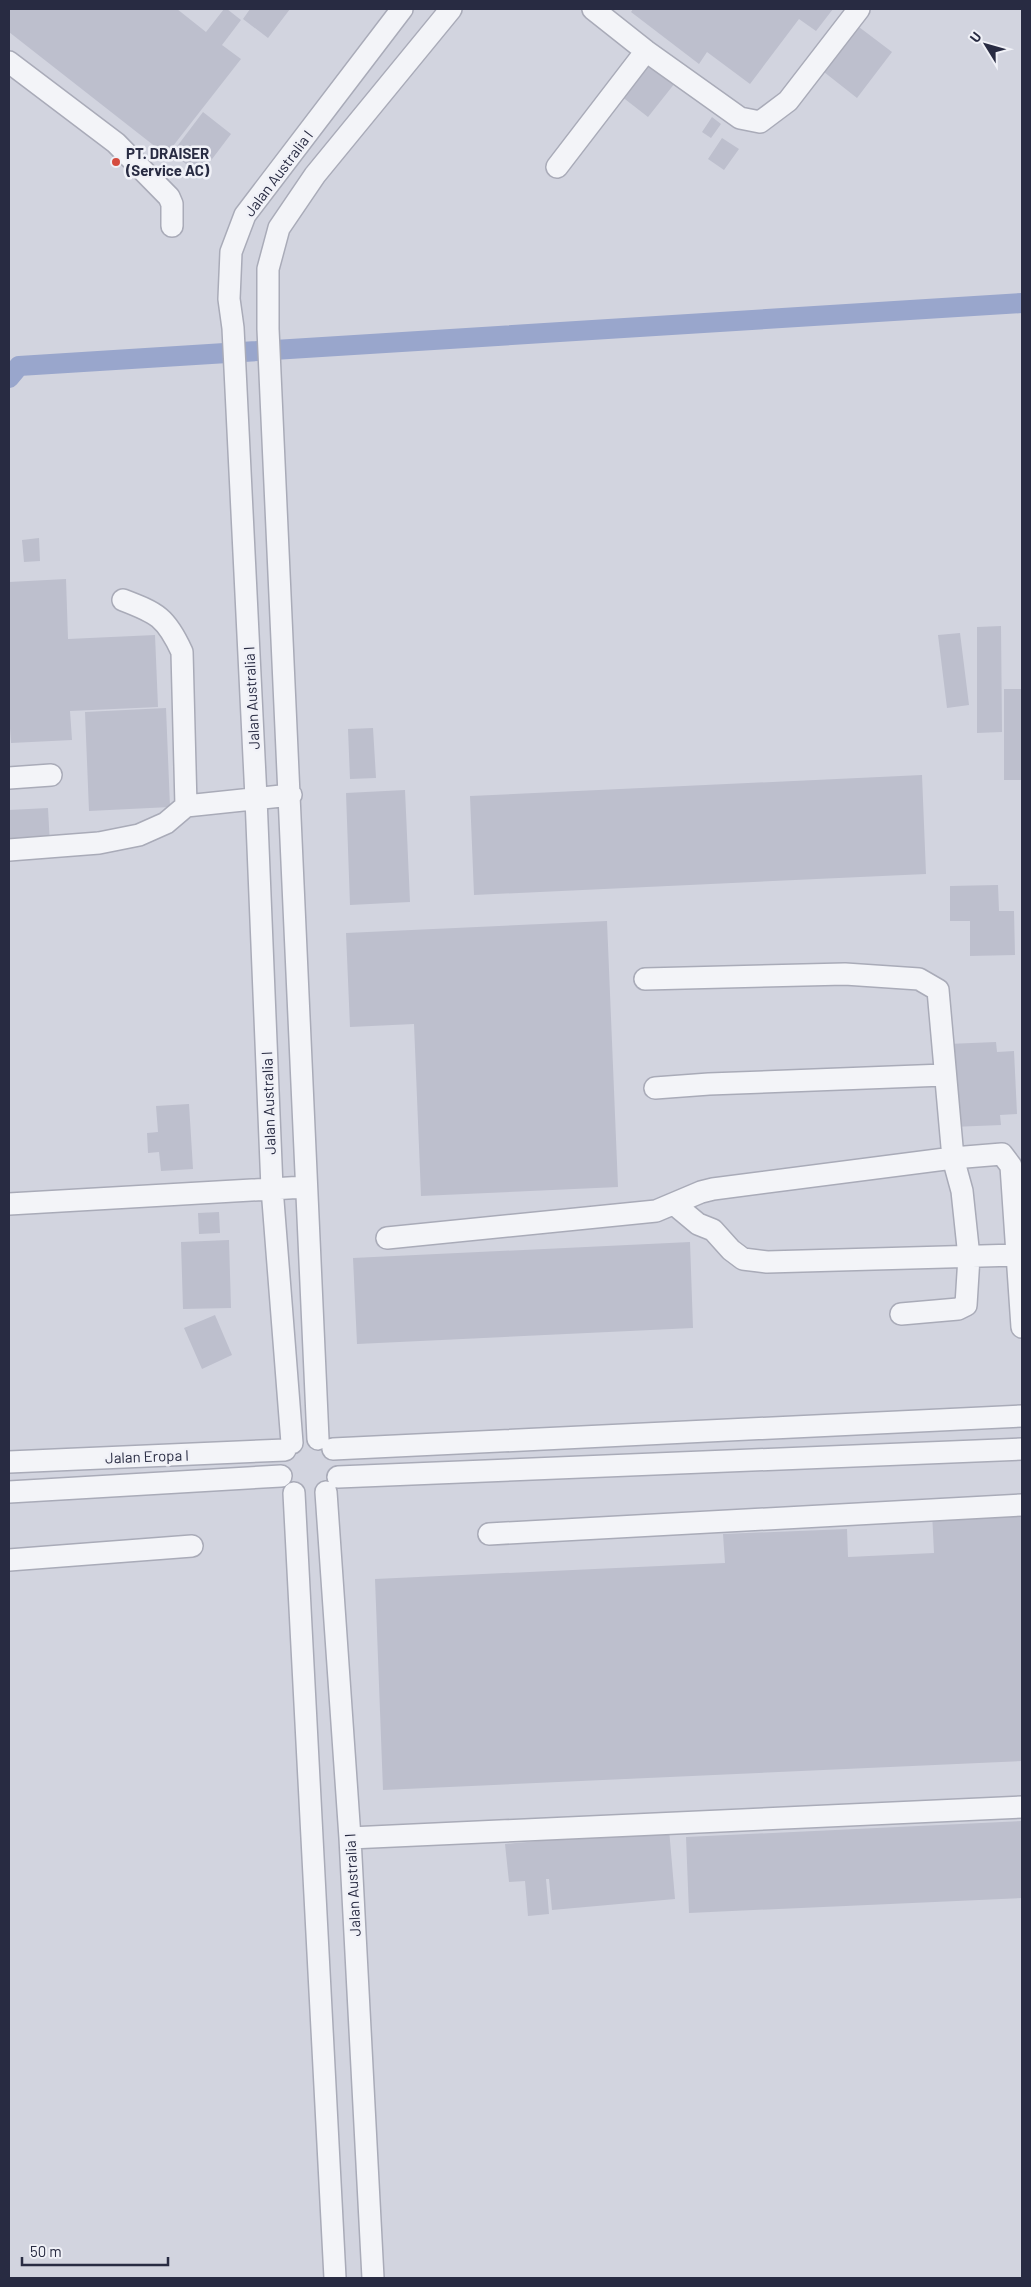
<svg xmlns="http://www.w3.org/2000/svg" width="1031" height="2287" viewBox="0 0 1031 2287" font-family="Barlow,sans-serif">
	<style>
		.built { fill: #d2d4df }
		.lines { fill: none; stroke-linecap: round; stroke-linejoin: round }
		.canal { stroke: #99a6cc; stroke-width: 20 }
		.building { fill: #bdbfcd }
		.minor-casing { stroke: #a9abb8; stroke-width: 24 }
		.minor { stroke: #f3f4f8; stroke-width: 21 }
		.poi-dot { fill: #d54c3f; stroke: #f0f1f7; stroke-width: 2 }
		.labels { text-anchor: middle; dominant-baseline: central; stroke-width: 5; stroke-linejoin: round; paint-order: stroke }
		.poi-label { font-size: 15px; font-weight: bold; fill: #282b42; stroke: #f0f1f7; text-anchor: start }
		.street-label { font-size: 15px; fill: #282b42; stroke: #f0f1f7 }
	</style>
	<rect width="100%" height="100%" fill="#e0e2ea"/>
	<path class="built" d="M9,9H1022V2278H9Z"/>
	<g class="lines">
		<path class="canal" d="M9,378L19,366L1022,303"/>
	</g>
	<path class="building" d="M9,9H177L206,32L224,9H227L241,20L222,45L241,59L166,155L9,32Z
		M250,9H290L268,38L243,19Z
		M633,9H833L816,31L799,19L750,84L707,52L699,64L631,12Z
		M859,27L892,52L857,98L824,72Z
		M648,62L675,83L648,117L621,96Z
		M203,112L231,134L200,175L172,153Z
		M712,117L721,124L711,138L702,132Z
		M722,138L739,149L724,170L708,159Z
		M39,538L40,561L24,562L22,540Z
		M66,579L68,639L155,635L158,707L70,711L72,740L11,743L9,713V582Z
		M1001,626L1002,732L977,733V627Z
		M960,633L969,705L947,708L938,635Z
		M1004,689H1022V780H1004Z
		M166,708L170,807L89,811L85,712Z
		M373,728L376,778L350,779L348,729Z
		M922,775L926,874L474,895L470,796Z
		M405,790L410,902L350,905L346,793Z
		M48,808L50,845L9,847V810Z
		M998,885L999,911H1014L1015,955L970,956V921H950V886Z
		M607,921L618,1187L421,1196L414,1024L350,1027L346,933Z
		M996,1042L997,1052L1014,1051L1017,1114L1000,1115L1001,1125L952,1127L948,1044Z
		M189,1104L193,1169L161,1171L159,1152L148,1153L147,1133L158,1132L156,1106Z
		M219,1212L220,1233L199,1234L198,1213Z
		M229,1240L231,1308L183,1309L181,1242Z
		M690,1242L693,1328L357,1344L353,1258Z
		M215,1315L232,1355L202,1369L184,1328Z
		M1022,1508V1761L383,1790L375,1579L725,1563L723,1534L847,1529L848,1557L934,1553L932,1512Z
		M1022,1821V1898L689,1913L686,1837Z
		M669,1829L675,1899L552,1910L549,1879H546L549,1914L528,1916L525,1881L509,1882L505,1844Z"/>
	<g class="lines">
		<defs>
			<path id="minor" d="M593,9L646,51L740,118L760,122L788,101L859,9
				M9,62L116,143L169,197L172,204V226
				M557,167L646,51
				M123,600C157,613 166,617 182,652L186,806
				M9,778L51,775
				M9,850L99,843L139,835L166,823L186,806L291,795
				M645,979L845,974L919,979L938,990L953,1158L962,1191L969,1257L966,1305L958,1309L901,1314
				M655,1088L709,1084L944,1075
				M9,1204L305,1187
				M674,1204L698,1224L713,1230L731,1250L743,1259L767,1262L1017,1255
				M387,1238L656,1211L701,1192L713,1189L953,1158L1002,1154L1011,1166L1022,1327
				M318,1439C299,1069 287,699 268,329V269L279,228L315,175L451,9
				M292,1443L272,1188L256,798L233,328L229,299L231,252L245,215L402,9
				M333,1449L1022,1416
				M9,1462L285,1450
				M338,1477L1022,1449
				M9,1492L281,1476
				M326,1492L350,1838L373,2278
				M294,1493L335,2278
				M489,1534L1022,1505
				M9,1560L192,1546
				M350,1838L1022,1807"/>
		</defs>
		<use href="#minor" class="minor-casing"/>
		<use href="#minor" class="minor"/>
	</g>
	<circle class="poi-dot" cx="116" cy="162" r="5"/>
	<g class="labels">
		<g class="poi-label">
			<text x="126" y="153">PT. DRAISER<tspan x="126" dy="17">(Service AC)</tspan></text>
		</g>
		<g class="street-label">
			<text transform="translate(278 173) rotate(-53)">Jalan Australia I</text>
			<text transform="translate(251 698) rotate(-93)">Jalan Australia I</text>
			<text transform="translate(268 1103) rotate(-92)">Jalan Australia I</text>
			<text transform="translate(147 1456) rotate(-2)">Jalan Eropa I</text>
			<text transform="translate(352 1885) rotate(-93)">Jalan Australia I</text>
		</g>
	</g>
	<rect width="1031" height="2287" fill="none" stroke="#282b42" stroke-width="20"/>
	<g transform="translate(986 45) rotate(307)" stroke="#f0f1f7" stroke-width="4" paint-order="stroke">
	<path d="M0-4L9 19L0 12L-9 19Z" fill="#282b42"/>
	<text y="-8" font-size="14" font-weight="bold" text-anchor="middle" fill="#282b42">U</text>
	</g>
	<path d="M22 2257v8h146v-8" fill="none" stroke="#282b42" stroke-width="2.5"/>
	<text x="30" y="2257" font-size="15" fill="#282b42" stroke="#f0f1f7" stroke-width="4" paint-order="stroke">50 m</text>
</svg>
